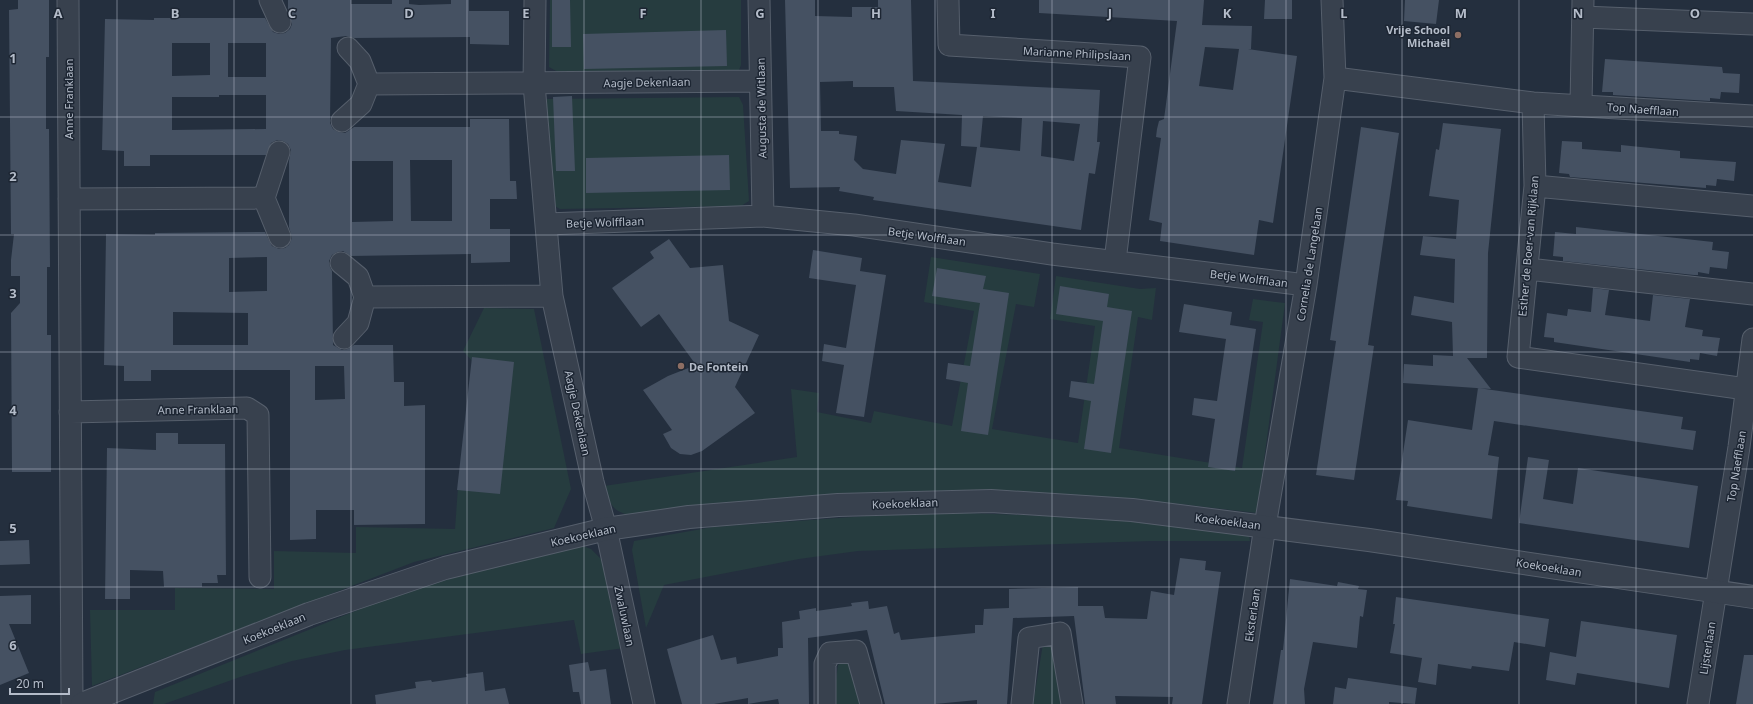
<svg xmlns="http://www.w3.org/2000/svg" width="1753" height="704" viewBox="0 0 1753 704" font-family="'Noto Sans',sans-serif">
	<style>
		.green { fill: #263c3f }
		.building { fill: #455162; fill-rule: evenodd }
		.lines { fill: none; stroke-linecap: round; stroke-linejoin: round }
		.minor-casing { stroke: #565f6c; stroke-width: 23 }
		.tertiary-casing { stroke: #565f6c; stroke-width: 24 }
		.minor { stroke: #38414e; stroke-width: 21 }
		.tertiary { stroke: #38414e; stroke-width: 22 }
		.grid { fill: none; stroke: #b4bcc9; stroke-width: 1; stroke-opacity: 0.55 }
		.education-dot { fill: #8d6e63; stroke: #1d2633; stroke-width: 1.5 }
		.labels { text-anchor: middle; dominant-baseline: central; stroke-width: 3; stroke-linejoin: round; paint-order: stroke }
		.poi-label { font-size: 11px; font-weight: bold; fill: #b4bcc9; stroke: #1d2633; text-anchor: end }
		.street-label { font-size: 11px; fill: #b4bcc9; stroke: #1d2633 }
		.grid-label { font-size: 13px; text-anchor: middle; font-weight: bold; fill: #b4bcc9; stroke: #1d2633; stroke-width: 3; stroke-linejoin: round; paint-order: stroke }
	</style>
	<rect width="100%" height="100%" fill="#242f3e"/>
	<path class="green" d="M550,0H741V65L739,70L558,72L549,67Z
		M739,97L743,105L749,201L741,206L560,209L553,205L547,127V99Z
		M931,257L1040,274L1034,307L1016,304L992,429L1078,443L1095,326L1050,319L1056,276L1140,289L1156,288L1152,320L1138,317L1119,448L1242,468L1263,322L1249,320L1253,299L1285,303L1257,513L1180,504L1073,496L634,516C613,512 610,506 604,486L797,457L791,389L819,393L817,412L871,423L874,411L952,426L974,311L924,302Z
		M484,308L534,309L571,489L554,528L414,562L92,686L90,610H175V588L274,589V551L356,553V527L455,529L458,487L474,363L463,351Z
		M922,512C1005,514 1088,516 1171,525C1197,528 1223,532 1249,536L1250,541H1150L858,551L799,559L664,585L646,628L632,550L634,541L713,527Z
		M580,545L591,549L602,560L624,648L581,654L574,620L345,650L292,661L243,676L164,704H153L155,692L375,603L438,582Z
		M1043,644H1049L1055,652L1062,704H1033Z
		M845,661L853,667L862,704H836V680L838,665Z"/>
	<path class="building" d="M18,0H49V57H46V129H49L50,267H47V335H51V472H12L11,313L20,303V276H11V260L14,234H11L9,10L18,9Z
		M288,0H351V4H392V0H409V4L419,5L451,4V0H469V11H509V45L470,44V37L354,38L346,36L331,38L330,123L333,129L338,132L345,133L354,127H470V119H509L510,181H516L517,199H490V229H510V262L471,263V254L351,256L343,251L337,252L332,255L329,261L330,267L332,271L333,345L342,350L348,349L354,345H393L394,382H404V406L425,405V524L354,525V510H316V539L290,540V370H151V381H124V366L104,365L106,234L155,235V233L265,232L272,246L279,249L285,248L289,245L292,238L289,227V161L291,150L288,144L283,141L277,140L271,143L266,155H150V166H124V151L102,150L105,19L154,20V18H265L273,32L279,34L285,33L290,29L292,24L288,11ZM172,43H210V75L172,76ZM228,43H266V77H228ZM219,95H266V129L172,130V97H219ZM410,160H452V221H411ZM352,161H393V221L352,222ZM267,257V291L229,292V258ZM173,312L248,313V345H173ZM315,366H344L345,399L315,400Z
		M552,0H570L571,47H552Z
		M785,0H815V16L852,17V7H878V0H911L913,81L1100,90L1097,142H1100L1095,174L1089,173L1081,230L873,200L874,197L839,191L840,187L790,188ZM853,81V87H894L896,111L962,115L961,146L977,147L971,187L938,182L945,144L901,140L896,174L863,169L854,160L857,136L839,134V131H821L820,82ZM983,116L1022,118L1020,151L980,147ZM1043,121L1080,124L1074,161L1041,156Z
		M1039,0H1204L1202,25L1252,26L1251,49H1248L1297,56L1273,223L1259,220L1254,255L1160,241L1162,223L1149,220L1161,138L1156,137L1157,129L1159,121L1164,119L1177,21L1039,13ZM1205,47L1239,49L1233,90L1199,86Z
		M1265,0H1292V19H1264Z
		M1405,0H1439L1436,24L1404,21Z
		M726,30L727,66L584,69L583,34Z
		M1605,59L1722,67L1723,73L1740,74L1739,93L1721,92L1720,99L1710,98V101L1613,95V92H1602Z
		M572,96L575,171H556L553,97Z
		M1443,123L1501,129L1488,253L1487,358H1467L1491,389L1403,383L1404,364L1433,366V355L1453,356L1452,322L1411,315L1414,296L1454,303L1455,259L1420,255L1423,236L1456,239L1459,200L1429,196L1436,149L1439,150Z
		M1361,127L1399,133L1368,345L1374,346L1354,480L1316,475L1336,341L1330,340Z
		M1562,141L1582,142V149L1621,152V145L1680,151V158L1736,162L1734,181L1717,179L1716,186L1706,185V188L1570,177L1569,174L1559,173Z
		M729,155L730,190L586,193V158Z
		M1576,227L1713,242L1712,250L1729,252L1727,269L1710,267L1709,274L1698,272V275H1694L1563,261V257L1553,256L1555,232L1576,234Z
		M669,239L690,268L723,265L729,321L759,335L735,387L755,413L702,451L691,455L680,454L671,448L663,434L672,430L643,390L668,376L696,365L659,314L641,327L612,288L654,258L650,252Z
		M813,250L862,258L860,271L886,275L864,417L836,413L844,365L822,361L824,344L846,348L856,285L809,278Z
		M937,268L986,276L983,289L1009,293L988,435L961,431L968,383L946,379L948,363L970,366L980,303L932,296Z
		M1060,286L1109,294L1107,307L1132,311L1111,453L1084,449L1091,401L1069,397L1071,381L1094,384L1103,321L1056,314Z
		M1593,288L1609,290L1605,315L1650,321L1653,295L1690,299L1685,327L1703,330L1702,336L1720,338L1717,356L1700,353L1699,360L1690,359V362L1554,342V338L1544,337L1547,313L1567,316L1568,309L1591,312Z
		M1184,304L1232,312L1230,325L1256,329L1235,471L1208,467L1215,419L1192,415L1194,398L1217,401L1226,339L1179,332Z
		M472,357L514,362L500,494L457,490Z
		M1478,388L1683,417L1681,429L1696,431L1693,450L1494,421L1488,455L1499,457L1492,519L1407,506L1408,501L1396,500L1408,420L1472,430Z
		M156,433H178V444H225L226,575H217L218,583H202V587H164L163,571L130,570V599H105L107,448L156,450Z
		M1528,457L1549,460L1543,499L1573,504L1578,468L1698,486L1689,548L1519,523Z
		M29,540L30,564L0,565V541Z
		M1180,558L1206,561L1205,570L1221,572L1202,704H1172L1173,697L1115,696L1116,704H1085L1074,616L1013,618L1007,704H977V700L935,704H885L867,630L808,638L809,704H779L778,699L748,704V698L714,704H682L669,657L667,649L713,635L721,660L736,657L737,664L778,656V648H783L782,622L800,619L799,611L816,608V611L852,606L851,603L868,601L869,609L887,606L894,634L899,632L901,640L975,633V625H983L984,609L1009,608V589L1078,587V606H1103L1105,618L1147,619L1151,591L1174,595Z
		M1290,579L1337,586L1338,582L1359,586L1358,589L1367,590L1363,617L1360,616L1357,648L1313,642L1304,689L1305,704H1273L1281,650H1283Z
		M31,595V624H9L29,673L0,685V596Z
		M1396,597L1549,619L1545,647L1514,642L1509,671L1472,666L1471,669L1438,664L1436,685L1418,682L1422,658L1390,653L1395,624H1393Z
		M1581,621L1677,635L1669,688L1577,673L1575,685L1546,680L1550,652L1576,657Z
		M1744,655H1753V704H1736Z
		M588,662L590,671L606,669L611,704H581L579,692H573L569,665Z
		M483,672L485,691L505,688L509,704H376L375,695L416,688L415,682L431,680L432,682L467,677L466,674Z
		M1348,678L1417,688L1415,704L1389,702V704H1333L1335,687L1346,689Z"/>
	<g class="lines">
		<defs>
			<path id="minor" d="M68,0L72,704
				M270,0L280,22
				M535,0L534,84L552,296L593,482L606,529L644,704
				M759,0L763,216
				M948,0L949,45L1140,57L1115,261
				M1583,17L1753,24
				M1335,78L1533,103L1753,116
				M369,84L760,81
				M1533,103L1535,186L1518,357L1746,389
				M1581,105L1583,0
				M342,121L361,104L369,84L360,61L348,48
				M279,152L264,198L280,237
				M1535,186L1753,206
				M69,199L264,198
				M546,224L763,216L854,225L1052,254L1306,285
				M341,263L358,277L365,297L358,323L344,338
				M1528,269L1753,294
				M365,297L552,296
				M70,412L247,408L258,415L260,577
				M825,704V664L830,653L856,651L871,704
				M1022,704L1029,638L1060,633L1072,704
				M1238,704L1265,526L1306,285L1335,78L1332,0
				M1698,704L1739,447L1753,339"/>
			<path id="tertiary" d="M82,704L309,614L445,568L606,529L689,517L838,505L991,501L1132,510L1369,540L1753,597"/>
		</defs>
		<use href="#minor" class="minor-casing"/>
		<use href="#tertiary" class="tertiary-casing"/>
		<use href="#minor" class="minor"/>
		<use href="#tertiary" class="tertiary"/>
	</g>
	<path class="grid" d="M117,0V704M234,0V704M351,0V704M467,0V704M584,0V704M701,0V704M818,0V704M935,0V704M1052,0V704M1169,0V704M1286,0V704M1402,0V704M1519,0V704M1636,0V704M0,117H1753M0,235H1753M0,352H1753M0,469H1753M0,587H1753"/>
	<g class="education-dot">
		<circle cx="1458" cy="35" r="4"/>
		<circle cx="681" cy="366" r="4"/>
	</g>
	<g class="labels">
		<g class="poi-label">
			<text x="1450" y="29">Vrije School<tspan x="1450" dy="13">Michaël</tspan></text>
			<text x="689" y="366" text-anchor="start">De Fontein</text>
		</g>
		<g class="street-label">
			<text transform="translate(1077 53) rotate(3)">Marianne Philipslaan</text>
			<text transform="translate(647 82) rotate(-1)">Aagje Dekenlaan</text>
			<text transform="translate(68 99) rotate(-90)">Anne Franklaan</text>
			<text transform="translate(761 108) rotate(-91)">Augusta de Witlaan</text>
			<text transform="translate(1643 109) rotate(4)">Top Naefflaan</text>
			<text transform="translate(605 222) rotate(-2)">Betje Wolfflaan</text>
			<text transform="translate(927 236) rotate(8)">Betje Wolfflaan</text>
			<text transform="translate(1528 246) rotate(-85)">Esther de Boer-van Rijklaan</text>
			<text transform="translate(1309 264) rotate(-81)">Cornelia de Langelaan</text>
			<text transform="translate(1249 278) rotate(7)">Betje Wolfflaan</text>
			<text transform="translate(198 409) rotate(-1)">Anne Franklaan</text>
			<text transform="translate(578 413) rotate(78)">Aagje Dekenlaan</text>
			<text transform="translate(1736 466) rotate(-81)">Top Naefflaan</text>
			<text transform="translate(905 503) rotate(-2)">Koekoeklaan</text>
			<text transform="translate(1228 521) rotate(7)">Koekoeklaan</text>
			<text transform="translate(583 535) rotate(-13)">Koekoeklaan</text>
			<text transform="translate(1549 567) rotate(9)">Koekoeklaan</text>
			<text transform="translate(1252 615) rotate(-82)">Eksterlaan</text>
			<text transform="translate(625 616) rotate(78)">Zwaluwlaan</text>
			<text transform="translate(274 628) rotate(-22)">Koekoeklaan</text>
			<text transform="translate(1707 648) rotate(-81)">Lijsterlaan</text>
		</g>
	</g>
	<g class="grid-label">
		<text x="58" y="18">A</text>
		<text x="175" y="18">B</text>
		<text x="292" y="18">C</text>
		<text x="409" y="18">D</text>
		<text x="526" y="18">E</text>
		<text x="643" y="18">F</text>
		<text x="760" y="18">G</text>
		<text x="876" y="18">H</text>
		<text x="993" y="18">I</text>
		<text x="1110" y="18">J</text>
		<text x="1227" y="18">K</text>
		<text x="1344" y="18">L</text>
		<text x="1461" y="18">M</text>
		<text x="1578" y="18">N</text>
		<text x="1695" y="18">O</text>
		<text x="13" y="63">1</text>
		<text x="13" y="181">2</text>
		<text x="13" y="298">3</text>
		<text x="13" y="415">4</text>
		<text x="13" y="533">5</text>
		<text x="13" y="650">6</text>
	</g>
	<path d="M10 688v6h59v-6" fill="none" stroke="#b4bcc9" stroke-width="2"/>
	<text x="16" y="688" font-size="12" fill="#b4bcc9" stroke="#1d2633" stroke-width="3" paint-order="stroke">20 m</text>
</svg>
